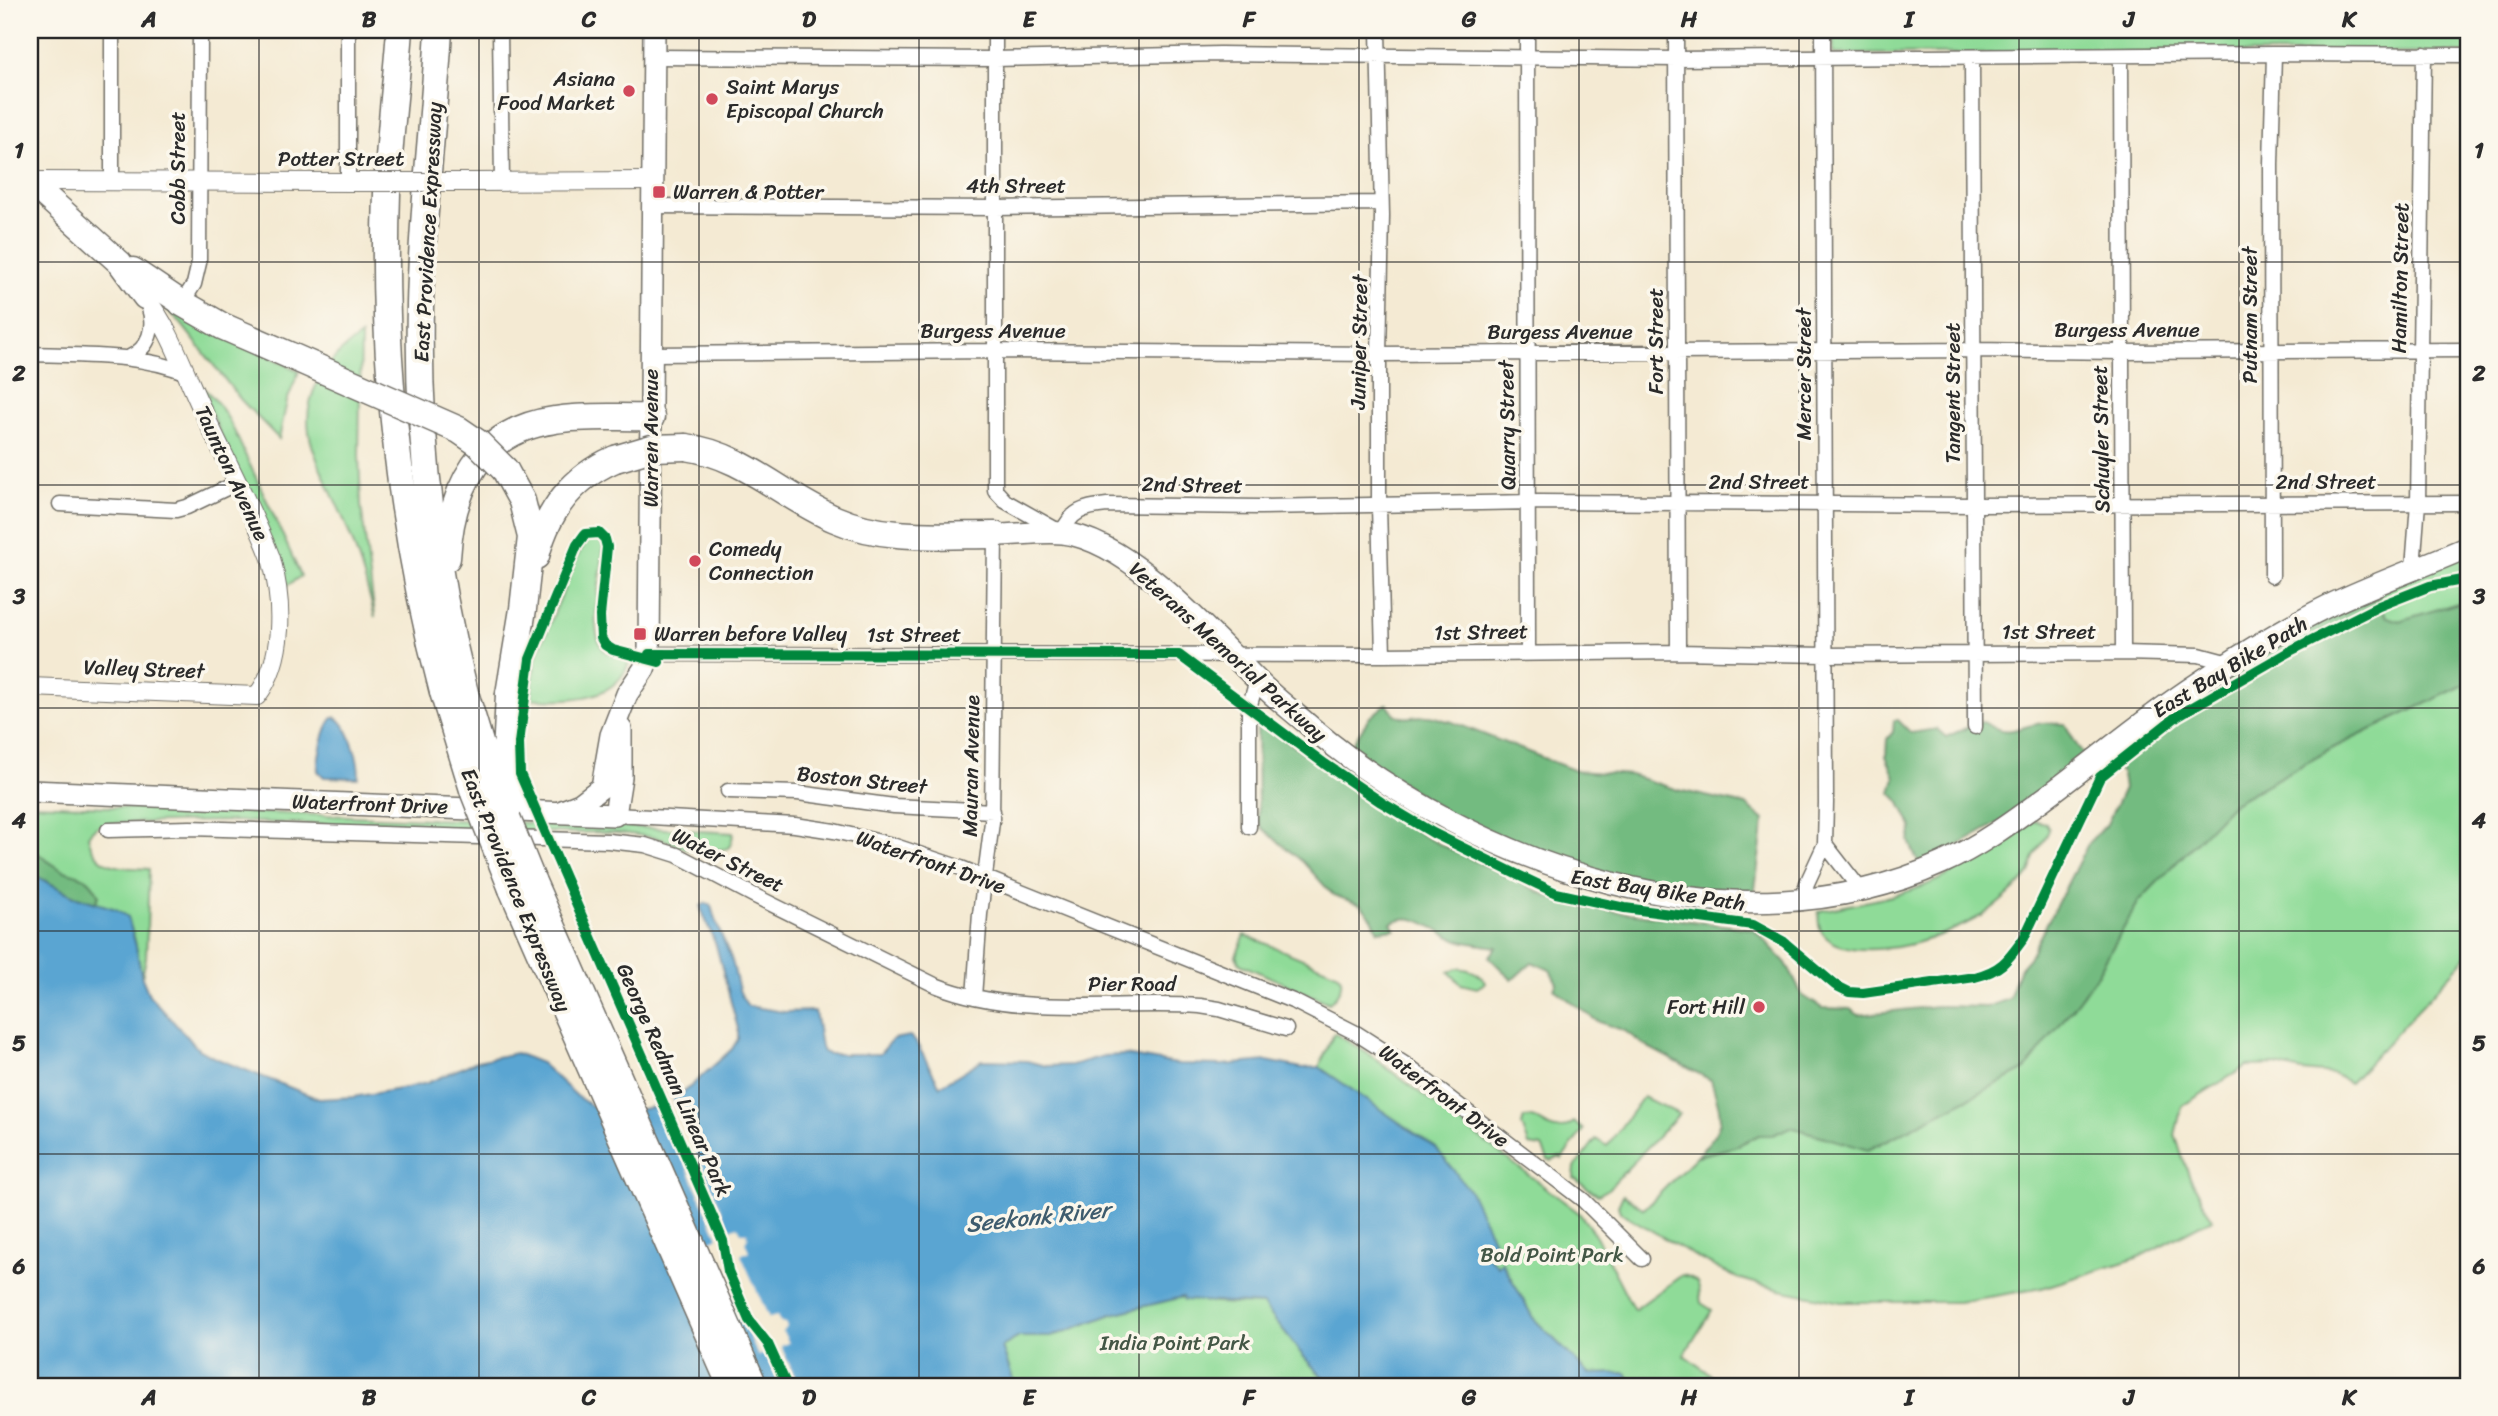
<svg xmlns="http://www.w3.org/2000/svg" width="2498" height="1416" viewBox="0 0 2498 1416" font-family="Sriracha,sans-serif">
	<style>
		.green { fill: #8fdb98; stroke: #5d8362; stroke-width: 2 }
		.forest { fill: #73bb80; stroke: #4f7356; stroke-width: 2 }
		.water { fill: #5aa5d2; stroke: #42687e; stroke-width: 2 }
		.pier { fill: #f4ead3 }
		.lines { fill: none; stroke-linecap: round; stroke-linejoin: round }
		.minor-casing { stroke: #716e66; stroke-width: 17 }
		.tertiary-casing { stroke: #716e66; stroke-width: 20 }
		.secondary-casing { stroke: #716e66; stroke-width: 24 }
		.trunk-casing { stroke: #716e66; stroke-width: 27 }
		.motorway-casing { stroke: #716e66; stroke-width: 29 }
		.minor { stroke: #fff; stroke-width: 14 }
		.tertiary { stroke: #fff; stroke-width: 18 }
		.secondary { stroke: #fff; stroke-width: 21 }
		.trunk { stroke: #fff; stroke-width: 24 }
		.motorway { stroke: #fff; stroke-width: 26 }
		.tertiary-bridge-casing { stroke: #716e66; stroke-width: 20; stroke-linecap: butt }
		.motorway-bridge-casing { stroke: #716e66; stroke-width: 29; stroke-linecap: butt }
		.tertiary-bridge { stroke: #fff; stroke-width: 18 }
		.motorway-bridge { stroke: #fff; stroke-width: 26 }
		.cycleway-casing { stroke: #fbf7ec; stroke-width: 15 }
		.cycleway { stroke: #00873e; stroke-width: 10 }
		.grid { fill: none; stroke: #2b2b2b; stroke-width: 2; stroke-opacity: 0.55 }
		.poi-dot { fill: #d1495b; stroke: #fbf7ec; stroke-width: 2.5 }
		.labels { text-anchor: middle; dominant-baseline: central; stroke-width: 7; stroke-linejoin: round; paint-order: stroke }
		.poi-label { font-size: 21px; fill: #2b2b2b; stroke: #fbf7ec; text-anchor: start }
		.street-label { font-size: 21px; fill: #2b2b2b; stroke: #fbf7ec }
		.park-label { font-size: 21px; fill: #445746; stroke: #fbf7ec }
		.water-label { font-size: 23px; font-style: italic; fill: #3e5c6e; stroke: #fbf7ec }
		.neatline { fill: none; stroke: #2b2b2b; stroke-width: 2.5 }
		.grid-label { font-size: 23px; text-anchor: middle; font-weight: bold; fill: #2b2b2b }
	</style>
	<rect width="100%" height="100%" fill="#fbf7ec"/>
	<filter id="ink" filterUnits="userSpaceOnUse"><feTurbulence type="fractalNoise" baseFrequency=".0143" numOctaves="2"/><feDisplacementMap in="SourceGraphic" scale="14" xChannelSelector="R" yChannelSelector="G"/><feConvolveMatrix kernelMatrix="1 2 1 2 8 2 1 2 1" color-interpolation-filters="sRGB"/></filter>
	<filter id="wash" filterUnits="userSpaceOnUse"><feTurbulence type="fractalNoise" baseFrequency=".00686" numOctaves="4" result="noise"/><feDisplacementMap in="SourceGraphic" scale="28" xChannelSelector="R" yChannelSelector="G"/><feGaussianBlur stdDeviation="1.57" result="paint"/><feColorMatrix in="noise" values="0 0 0 0 0 0 0 0 0 0 0 0 0 0 0 0 0 1.4 0 .05"/><feComposite in="paint" operator="in"/></filter>
	<g filter="url(#wash)">
		<rect width="100%" height="100%" fill="#f4ead3"/>
		<path class="green" d="M1834,30H2468V53L1833,54Z
			M161,303L299,371L287,401L279,439L241,400L179,321Z
			M361,336L359,455L361,505L375,617C367,584 357,551 344,520C333,495 320,471 312,445C298,400 324,360 361,336Z
			M200,386C226,404 236,436 249,463C267,500 284,538 301,576L285,587Z
			M588,537H597L603,545C605,574 583,632 607,653L630,659C618,703 567,700 531,699L535,660L577,557Z
			M2468,546V600L2399,621L2387,617L2370,588Z
			M2468,683V955L2350,1083L2333,1074L2302,1071L2276,1065L2247,1066L2182,1106L2175,1135L2189,1175L2212,1219L2137,1258L2042,1288L1958,1302H1841L1780,1290L1737,1278L1700,1259L1620,1212L1618,1206L1623,1195L1644,1209L1697,1156L1734,1147L1759,1135H1772L1791,1127L1868,1150L2026,1069L2095,978L2139,901L2235,802L2335,747Z
			M30,804L616,826L733,833C732,838 733,844 728,848C725,850 702,851 697,851C685,851 672,842 661,839C633,833 602,831 573,833L230,821L112,823C101,825 94,826 88,836C96,870 121,867 149,869L146,958L142,978C133,941 140,914 95,903L99,896C86,867 73,880 54,865C45,860 39,853 30,849Z
			M2034,821L2046,823L2049,829C2046,841 2039,847 2034,857C2032,862 2031,868 2029,873C2021,885 1994,908 1981,916C1961,927 1935,938 1912,944C1884,951 1811,959 1819,911C1853,904 1888,899 1921,887C1962,872 1998,845 2034,821Z
			M1245,935L1339,974C1345,984 1338,996 1329,1003L1240,964L1236,956Z
			M1457,968C1468,969 1481,972 1485,983L1477,988L1461,984L1449,972Z
			M1334,1033L1370,1055L1579,1213L1596,1236L1634,1310L1682,1275C1703,1279 1698,1288 1701,1303L1712,1310L1684,1355L1726,1386H1633L1626,1373L1589,1374L1533,1318L1502,1262L1498,1266L1484,1252L1436,1148L1319,1067Z
			M1643,1097L1679,1114L1607,1190L1598,1195L1574,1178L1575,1167L1596,1139L1607,1146Z
			M1524,1118C1545,1115 1548,1141 1574,1122L1583,1130L1562,1159L1560,1157L1552,1161L1548,1160L1542,1147L1529,1145L1522,1125Z
			M1183,1297L1214,1303L1263,1305L1304,1357L1331,1386H1015L1002,1346L1019,1337H1051L1112,1314Z"/>
		<path class="forest" d="M2370,588L2387,617L2399,621L2468,600V683L2335,747L2235,802L2139,901L2095,978L2026,1069L1868,1150L1791,1127L1772,1135H1759L1734,1147L1697,1156C1727,1123 1723,1121 1711,1080L1644,1045L1625,1031L1597,1021L1554,989L1557,983L1550,970L1532,962L1512,980L1489,957L1497,947C1485,945 1470,944 1458,940C1435,932 1416,909 1391,923L1395,929L1378,931L1372,918L1361,905L1333,895L1303,862L1262,828L1258,819L1257,719L1348,785L1427,838L1550,897L1589,908L1754,929L1786,963L1802,995L1822,1008L1850,1009L1859,1015L1937,1006L1987,1007L2009,999L2020,968L2029,958L2089,842L2107,824L2124,788L2122,774L2104,753L2196,683Z
			M1387,704C1400,725 1408,715 1428,716C1436,716 1442,721 1450,721L1576,771L1631,775L1678,790L1746,805L1764,820L1754,897L1619,878L1463,824L1350,747L1370,717Z
			M1894,720H1898L1911,733L1937,729L1946,737L1982,721C2009,739 2015,727 2042,723C2049,722 2058,724 2065,724L2076,744L2090,762L2055,791L1920,867L1909,841L1912,827L1899,801L1891,793L1895,777L1886,756L1887,739L1893,732Z
			M30,849C39,853 45,860 54,865C73,880 86,867 99,896L95,903L74,896L30,873Z"/>
		<path class="water" d="M334,717C348,720 362,766 358,778L324,777L318,771C317,759 325,723 334,717Z
			M30,873L74,896L116,909L128,917L136,946L142,978L149,995L199,1050L220,1060L319,1099L353,1097L406,1088L427,1083L477,1061L516,1053L541,1063L578,1097L590,1105L601,1110H636L653,1107L681,1095L732,1049L738,1039V1029L716,945L701,909V906L706,903L711,906C716,925 724,941 731,958C737,975 736,992 748,1006L784,1012L815,1011L821,1047L823,1052L828,1054H880L893,1039L910,1036L916,1042L940,1086L982,1060L1027,1061L1046,1066L1072,1065L1104,1056L1125,1055L1177,1064L1222,1065L1267,1061L1302,1068L1319,1067L1436,1148L1470,1191L1494,1241L1484,1252L1498,1266L1502,1262L1533,1318L1589,1374L1626,1373L1633,1386H1331L1304,1357L1263,1305L1184,1300L1183,1297L1112,1314L1051,1337H1019L1002,1347L1015,1386H30Z"/>
		<path class="pier" d="M671,1095L730,1229L738,1226L741,1233H747L748,1237L745,1242L749,1251L741,1255L769,1318L777,1316L780,1322L785,1323L787,1327L783,1332L789,1343L781,1346L799,1386H783L768,1352L758,1356L710,1241L718,1237L658,1101Z"/>
	</g>
	<g filter="url(#ink)">
		<g class="lines">
			<defs>
				<path id="minor" d="M500,30L502,182
					M995,30V490L1005,501L1062,533C1071,511 1084,507 1107,505L1259,507L1539,502L1974,505L2468,503
					M1378,30L1382,216L1379,354V506L1383,655
					M1527,30L1528,652
					M1676,30L1678,652
					M654,57L995,59L1220,54L1676,59L2274,54L2468,55
					M2121,57L2123,653
					M1972,58L1975,727
					M112,181V30
					M348,182V30
					M651,206L996,208L1381,203
					M182,303L194,284L199,263L200,30
					M30,354C83,356 137,353 187,373
					M651,354L996,351L1379,354L1975,350L2121,352L2468,350
					M128,358C150,348 156,327 148,305
					M60,504L176,510L187,507L237,483
					M2413,568L2418,503L2424,54
					M2272,576L2271,164L2274,54
					M649,654L1383,655L1678,652L1825,655L2123,653L2199,655L2229,663
					M728,791L798,793L894,806L993,811
					M615,815L795,825L834,831L889,844L961,868L1295,1002L1356,1033L1406,1065L1583,1200L1642,1259
					M1249,827V708L1257,680
					M108,830L190,828L608,841L645,845L677,855L755,896L935,985C1018,1018 1113,1001 1200,1006L1219,1009L1286,1029
					M1825,844L1860,889
					M1803,898L1807,883L1825,844L1826,803L1823,30
					M974,997L980,914L992,822L995,535"/>
				<path id="tertiary" d="M30,181L361,182
					M470,182L652,181
					M30,687L257,696C285,659 283,602 271,558C251,506 224,457 201,407C183,369 171,330 145,297"/>
				<path id="secondary" d="M995,535C1017,535 1041,531 1063,533C1130,541 1210,633 1256,679C1273,697 1294,712 1313,729C1477,867 1736,957 1942,863C1978,847 2011,823 2042,800C2094,762 2143,719 2197,684C2239,656 2283,628 2328,606C2374,584 2422,567 2468,547
					M30,791L615,815
					M560,812L580,804L602,787L611,735L627,694L644,669L649,654L654,30
					M615,815L621,777V729"/>
				<path id="trunk" d="M30,182L120,263L145,297
					M133,270L182,303"/>
				<path id="motorway" d="M400,30C396,84 389,139 387,193C381,361 400,530 443,692
					M439,30C434,121 422,213 420,305C417,436 433,566 465,693
					M182,303L222,326L291,356
					M686,447C744,455 783,497 835,519C885,541 942,535 995,535
					M505,470L522,501L531,537L523,609L509,694
					M536,556C547,511 573,477 615,459
					M447,558C451,488 479,430 555,420C586,415 619,418 651,417
					M532,880L754,1386
					M512,889L731,1386"/>
			</defs>
			<use href="#minor" class="minor-casing"/>
			<use href="#tertiary" class="tertiary-casing"/>
			<use href="#secondary" class="secondary-casing"/>
			<use href="#trunk" class="trunk-casing"/>
			<use href="#motorway" class="motorway-casing"/>
			<use href="#minor" class="minor"/>
			<use href="#tertiary" class="tertiary"/>
			<use href="#secondary" class="secondary"/>
			<use href="#trunk" class="trunk"/>
			<use href="#motorway" class="motorway"/>
			<defs>
				<path id="tertiary-bridge" d="M361,182H470"/>
				<path id="motorway-bridge" d="M291,356L459,430L478,443L505,470
					M615,459L652,448L686,447
					M443,692L474,793L512,889
					M465,693L491,779L532,880
					M509,694L506,756L512,804"/>
			</defs>
			<use href="#tertiary-bridge" class="tertiary-bridge-casing"/>
			<use href="#motorway-bridge" class="motorway-bridge-casing"/>
			<use href="#tertiary-bridge" class="tertiary-bridge"/>
			<use href="#motorway-bridge" class="motorway-bridge"/>
			<defs>
				<path id="cycleway" d="M649,654L1179,655L1325,764L1381,802L1433,833L1518,875L1556,893L1625,908L1753,925L1784,942L1835,985L1849,992L1863,993L1975,977C2002,970 2008,960 2024,938L2100,777L2177,716L2292,650L2379,606L2430,586L2468,579
					M659,662L613,650L605,645L601,638L600,616L607,547L605,539L599,533L585,534L577,545L530,659L519,743L520,774L718,1229L723,1241L728,1271L749,1320L768,1344L787,1386"/>
			</defs>
			<use href="#cycleway" class="cycleway-casing"/>
			<use href="#cycleway" class="cycleway"/>
		</g>
	</g>
	<path class="grid" d="M259,30V1386M479,30V1386M699,30V1386M919,30V1386M1139,30V1386M1359,30V1386M1579,30V1386M1799,30V1386M2019,30V1386M2239,30V1386M30,262H2468M30,485H2468M30,708H2468M30,931H2468M30,1154H2468"/>
	<g class="poi-dot">
		<circle cx="629" cy="91" r="7"/>
		<circle cx="712" cy="99" r="7"/>
		<rect x="652" y="185" width="14" height="14" rx="3.5"/>
		<circle cx="695" cy="561" r="7"/>
		<rect x="633" y="627" width="14" height="14" rx="3.5"/>
		<circle cx="1759" cy="1007" r="7"/>
	</g>
	<g class="labels">
		<g class="poi-label">
			<text x="615" y="79" text-anchor="end">Asiana<tspan x="615" dy="24">Food Market</tspan></text>
			<text x="726" y="87">Saint Marys<tspan x="726" dy="24">Episcopal Church</tspan></text>
			<text x="673" y="192">Warren &amp; Potter</text>
			<text x="709" y="549">Comedy<tspan x="709" dy="24">Connection</tspan></text>
			<text x="654" y="634">Warren before Valley</text>
			<text x="1745" y="1007" text-anchor="end">Fort Hill</text>
		</g>
		<g class="street-label">
			<text x="341" y="159">Potter Street</text>
			<text transform="translate(178 168) rotate(-90)">Cobb Street</text>
			<text x="1016" y="186">4th Street</text>
			<text transform="translate(428 232) rotate(-87)">East Providence Expressway</text>
			<text transform="translate(2400 278) rotate(-89)">Hamilton Street</text>
			<text transform="translate(2250 315) rotate(-90)">Putnam Street</text>
			<text x="2127" y="330">Burgess Avenue</text>
			<text x="993" y="331">Burgess Avenue</text>
			<text x="1560" y="332">Burgess Avenue</text>
			<text transform="translate(1656 341) rotate(-90)">Fort Street</text>
			<text transform="translate(1359 342) rotate(-89)">Juniper Street</text>
			<text transform="translate(1804 374) rotate(-90)">Mercer Street</text>
			<text transform="translate(1953 393) rotate(-90)">Tangent Street</text>
			<text transform="translate(1507 425) rotate(-91)">Quarry Street</text>
			<text transform="translate(651 438) rotate(-90)">Warren Avenue</text>
			<text transform="translate(2101 439) rotate(-91)">Schuyler Street</text>
			<text transform="translate(232 473) rotate(65)">Taunton Avenue</text>
			<text x="1759" y="482">2nd Street</text>
			<text x="2326" y="482">2nd Street</text>
			<text transform="translate(1192 485) rotate(1)">2nd Street</text>
			<text transform="translate(1481 632) rotate(-1)">1st Street</text>
			<text x="2049" y="632">1st Street</text>
			<text x="914" y="635">1st Street</text>
			<text transform="translate(1228 652) rotate(42)">Veterans Memorial Parkway</text>
			<text transform="translate(2230 667) rotate(-31)">East Bay Bike Path</text>
			<text transform="translate(144 669) rotate(2)">Valley Street</text>
			<text transform="translate(971 766) rotate(-89)">Mauran Avenue</text>
			<text transform="translate(862 780) rotate(6)">Boston Street</text>
			<text transform="translate(370 804) rotate(2)">Waterfront Drive</text>
			<text transform="translate(728 860) rotate(26)">Water Street</text>
			<text transform="translate(931 862) rotate(19)">Waterfront Drive</text>
			<text transform="translate(516 890) rotate(68)">East Providence Expressway</text>
			<text transform="translate(1658 890) rotate(9)">East Bay Bike Path</text>
			<text x="1132" y="984">Pier Road</text>
			<text transform="translate(674 1080) rotate(66)">George Redman Linear Park</text>
			<text transform="translate(1444 1096) rotate(37)">Waterfront Drive</text>
		</g>
		<g class="park-label">
			<text x="1552" y="1255">Bold Point Park</text>
			<text x="1175" y="1343">India Point Park</text>
		</g>
		<g class="water-label">
			<text transform="translate(1038 1217) rotate(-6)">Seekonk River</text>
		</g>
	</g>
	<rect width="2498" height="1416" fill="none" stroke="#fbf7ec" stroke-width="77"/>
	<rect x="38" y="38" width="2422" height="1340" class="neatline"/>
	<g class="grid-label">
		<text x="149" y="27">A</text>
		<text x="369" y="27">B</text>
		<text x="589" y="27">C</text>
		<text x="809" y="27">D</text>
		<text x="1029" y="27">E</text>
		<text x="1249" y="27">F</text>
		<text x="1469" y="27">G</text>
		<text x="1689" y="27">H</text>
		<text x="1909" y="27">I</text>
		<text x="2129" y="27">J</text>
		<text x="2349" y="27">K</text>
		<text x="19" y="158">1</text>
		<text x="2479" y="158">1</text>
		<text x="19" y="381">2</text>
		<text x="2479" y="381">2</text>
		<text x="19" y="604">3</text>
		<text x="2479" y="604">3</text>
		<text x="19" y="828">4</text>
		<text x="2479" y="828">4</text>
		<text x="19" y="1051">5</text>
		<text x="2479" y="1051">5</text>
		<text x="19" y="1274">6</text>
		<text x="2479" y="1274">6</text>
		<text x="149" y="1405">A</text>
		<text x="369" y="1405">B</text>
		<text x="589" y="1405">C</text>
		<text x="809" y="1405">D</text>
		<text x="1029" y="1405">E</text>
		<text x="1249" y="1405">F</text>
		<text x="1469" y="1405">G</text>
		<text x="1689" y="1405">H</text>
		<text x="1909" y="1405">I</text>
		<text x="2129" y="1405">J</text>
		<text x="2349" y="1405">K</text>
	</g>
</svg>
